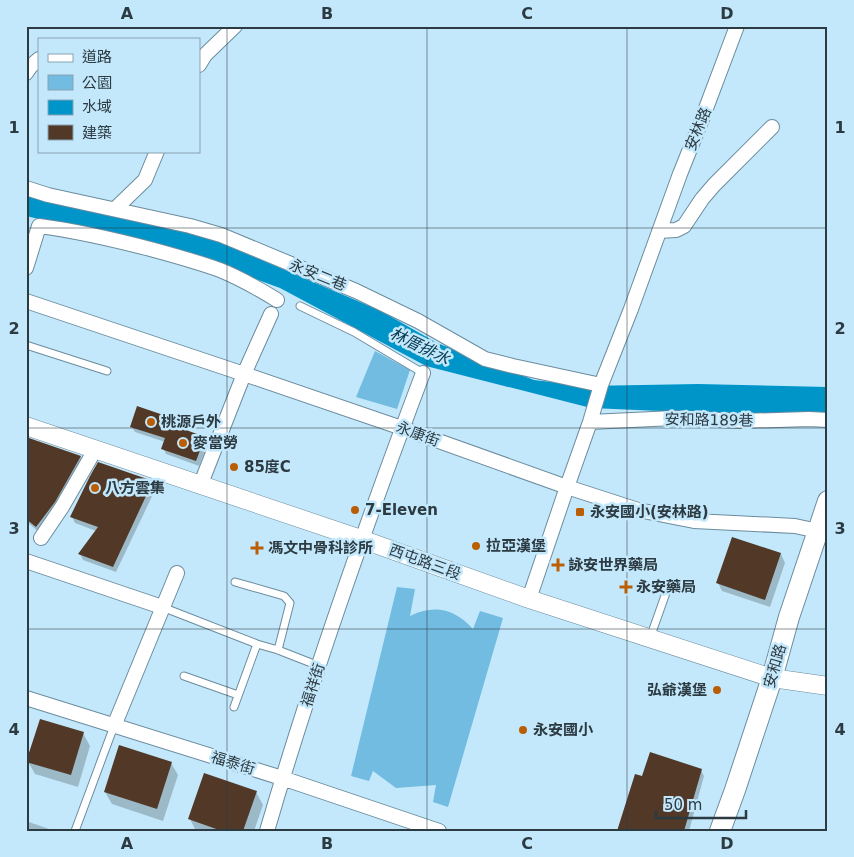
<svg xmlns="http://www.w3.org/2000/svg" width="854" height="857" viewBox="0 0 854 857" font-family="'DejaVu Sans','Noto Sans TC',sans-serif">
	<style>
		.green { fill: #72bbe1 }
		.water { fill: #0095c9 }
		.shadow { fill: #0003 }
		.building { fill: #513827 }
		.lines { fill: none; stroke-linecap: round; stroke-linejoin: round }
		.service-casing { stroke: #6b8c9e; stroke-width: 9 }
		.minor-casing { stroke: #6b8c9e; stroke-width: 16 }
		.tertiary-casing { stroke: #6b8c9e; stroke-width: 19 }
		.secondary-casing { stroke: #6b8c9e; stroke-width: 22 }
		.service { stroke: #fff; stroke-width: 7 }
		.minor { stroke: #fff; stroke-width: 14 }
		.tertiary { stroke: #fff; stroke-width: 18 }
		.secondary { stroke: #fff; stroke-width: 20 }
		.grid { fill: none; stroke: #2c3a42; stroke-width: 1; stroke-opacity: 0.55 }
		.poi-dot { fill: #ba5e06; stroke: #c4e8fb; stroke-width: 2 }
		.labels { text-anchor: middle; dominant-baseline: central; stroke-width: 5; stroke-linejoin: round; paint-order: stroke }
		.street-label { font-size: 15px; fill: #2c3a42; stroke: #c4e8fb }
		.poi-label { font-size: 15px; font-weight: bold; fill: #2c3a42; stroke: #c4e8fb; text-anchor: start }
		.water-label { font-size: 16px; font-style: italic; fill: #03384e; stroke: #c4e8fb }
		.neatline { fill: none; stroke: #2c3a42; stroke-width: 2 }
		.grid-label { font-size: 16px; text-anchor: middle; font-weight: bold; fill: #2c3a42 }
	</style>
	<rect width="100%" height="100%" fill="#c4e8fb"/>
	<path class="green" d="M375,351L410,370L397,409L356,397Z
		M397,587L415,589L410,616C435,604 455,609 473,629L480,611L503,618L448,807L433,802L436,785L396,788L373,771L369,781L351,776Z"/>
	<path class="water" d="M26,193L198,233L381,311L437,343L534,380L586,386L698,384L828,387V412L778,416L591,408L426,366L280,288L160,244L82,229L26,216Z"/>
	<path class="shadow" d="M171,419L174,425V427L204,438L208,444L199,466L166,454L163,448L165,442L135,432L131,426Z
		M26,438L81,457L84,464L40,533L26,521Z
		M152,482L156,488L116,572L83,560L80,554L96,531L75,523L72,517Z
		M733,538L781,554L785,563L770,607L722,591L718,583Z
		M83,733L90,746L78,787L35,774L28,762Z
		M171,763L178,775L163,821L112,804L105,792Z
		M701,770L704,776L689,831H618L642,777Z
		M256,792L263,805L254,831H196L190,819Z
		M26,821L52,830L53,831H26Z"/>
	<path class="building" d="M137,406L172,418L170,424L205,437L196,461L161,449L165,438L130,427Z
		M26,437L81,456L55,502L36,527L26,519Z
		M98,462L153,481L113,567L78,554L98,527L70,517L90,476Z
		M732,537L781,553L765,600L716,583Z
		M40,719L84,732L71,775L26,762Z
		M119,745L172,762L157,809L104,792Z
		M650,752L702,769L684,831H617L635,774L642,776Z
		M204,773L257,791L243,831H222L188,819Z"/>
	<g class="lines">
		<defs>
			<path id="service" d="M300,306L354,332L423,373
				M26,345L107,371
				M235,582L284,596L290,603L278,650
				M162,607L257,644L278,650L319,666
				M650,638L667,590
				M184,676L238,695
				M234,707L257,644
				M75,831L114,726"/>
			<path id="minor" d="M199,65L205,55L235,26
				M26,73L30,67L39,59
				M26,188L48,195L190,226L221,235L356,291L418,321L485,359L513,366L601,385
				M115,209L145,180L157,151
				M659,231L676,230L684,226L702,199L714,185L772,127
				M26,268L39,226C78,231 116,240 154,250C176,256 198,262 220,270C240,278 259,289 277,300
				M26,301L244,374L402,428L567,487L638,510L694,521L795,526L818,531
				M590,422L674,418L741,421L809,419L828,420
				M200,486L244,374L271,314
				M41,538L62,507L95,450
				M26,561L162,607
				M529,599L567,487L590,422L601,385L631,309L680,174L702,119L737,26
				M26,698L282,778L439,831
				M114,726L177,573
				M267,831C312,676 366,524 423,373"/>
			<path id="tertiary" d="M26,426L361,539L529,599L772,678L828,686"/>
			<path id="secondary" d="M720,831L735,790L772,678L789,617L828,501"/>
		</defs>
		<use href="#service" class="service-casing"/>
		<use href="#minor" class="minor-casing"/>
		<use href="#tertiary" class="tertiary-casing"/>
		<use href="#secondary" class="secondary-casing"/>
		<use href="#service" class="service"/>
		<use href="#minor" class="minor"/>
		<use href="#tertiary" class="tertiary"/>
		<use href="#secondary" class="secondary"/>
	</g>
	<path class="grid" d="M227,26V831M427,26V831M627,26V831M26,228H828M26,428H828M26,629H828"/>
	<g class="poi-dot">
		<circle cx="151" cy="422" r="5"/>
		<circle cx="183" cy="443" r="5"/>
		<circle cx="234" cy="467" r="5"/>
		<circle cx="95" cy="488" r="5"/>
		<circle cx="355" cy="510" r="5"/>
		<rect x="575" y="507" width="10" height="10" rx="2.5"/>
		<circle cx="476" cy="546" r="5"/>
		<path d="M254.5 540.5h5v5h5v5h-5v5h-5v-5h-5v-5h5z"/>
		<path d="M555.5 557.5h5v5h5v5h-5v5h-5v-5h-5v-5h5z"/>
		<path d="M623.5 579.5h5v5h5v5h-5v5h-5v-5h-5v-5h5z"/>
		<circle cx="717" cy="690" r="5"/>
		<circle cx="523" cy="730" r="5"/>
	</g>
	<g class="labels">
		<g class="street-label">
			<text transform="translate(698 129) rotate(-68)">安林路</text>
			<text transform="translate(318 275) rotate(22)">永安二巷</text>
			<text transform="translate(709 420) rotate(1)">安和路189巷</text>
			<text transform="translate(418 434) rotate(20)">永康街</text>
			<text transform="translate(425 562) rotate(20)">西屯路三段</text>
			<text transform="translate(775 666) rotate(-74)">安和路</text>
			<text transform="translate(313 685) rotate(-72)">福祥街</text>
			<text transform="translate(233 763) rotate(17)">福泰街</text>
		</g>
		<g class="poi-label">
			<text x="161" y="422">桃源戶外</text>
			<text x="193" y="443">麥當勞</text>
			<text x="244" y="467">85度C</text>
			<text x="105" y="488">八方雲集</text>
			<text x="365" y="510">7-Eleven</text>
			<text x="590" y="512">永安國小(安林路)</text>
			<text x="486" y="546">拉亞漢堡</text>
			<text x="268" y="548">馮文中骨科診所</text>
			<text x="568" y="565">詠安世界藥局</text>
			<text x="636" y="587">永安藥局</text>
			<text x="707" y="690" text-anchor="end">弘爺漢堡</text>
			<text x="533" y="730">永安國小</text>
		</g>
		<g class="water-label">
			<text transform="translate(420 346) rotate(26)">林厝排水</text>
		</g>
	</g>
	<rect width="854" height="857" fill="none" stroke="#c4e8fb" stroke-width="55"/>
	<rect x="38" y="38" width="162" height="115" fill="#c4e8fb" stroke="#87a2b1"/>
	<rect x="48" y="54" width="25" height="8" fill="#ffffff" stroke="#87a2b1"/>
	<text x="82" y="62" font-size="15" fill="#2c3a42">道路</text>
	<rect x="48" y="75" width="25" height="15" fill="#72bbe1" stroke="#87a2b1"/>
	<text x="82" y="88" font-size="15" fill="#2c3a42">公園</text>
	<rect x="48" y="100" width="25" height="15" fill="#0095c9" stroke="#87a2b1"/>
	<text x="82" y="112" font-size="15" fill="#2c3a42">水域</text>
	<rect x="48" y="125" width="25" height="15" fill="#513827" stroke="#87a2b1"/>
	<text x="82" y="138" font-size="15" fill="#2c3a42">建築</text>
	<path d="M656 810v8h90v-8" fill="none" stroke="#2c3a42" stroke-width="2.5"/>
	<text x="664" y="810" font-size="15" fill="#2c3a42" stroke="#c4e8fb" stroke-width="4" paint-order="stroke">50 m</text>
	<rect x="28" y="28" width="798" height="802" class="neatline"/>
	<g class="grid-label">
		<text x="127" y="19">A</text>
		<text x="327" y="19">B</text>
		<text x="527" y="19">C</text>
		<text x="727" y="19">D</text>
		<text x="14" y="133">1</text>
		<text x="840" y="133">1</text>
		<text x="14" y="334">2</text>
		<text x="840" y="334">2</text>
		<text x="14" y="534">3</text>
		<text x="840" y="534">3</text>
		<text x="14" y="735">4</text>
		<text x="840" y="735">4</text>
		<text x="127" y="849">A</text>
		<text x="327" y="849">B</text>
		<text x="527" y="849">C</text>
		<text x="727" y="849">D</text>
	</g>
</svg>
